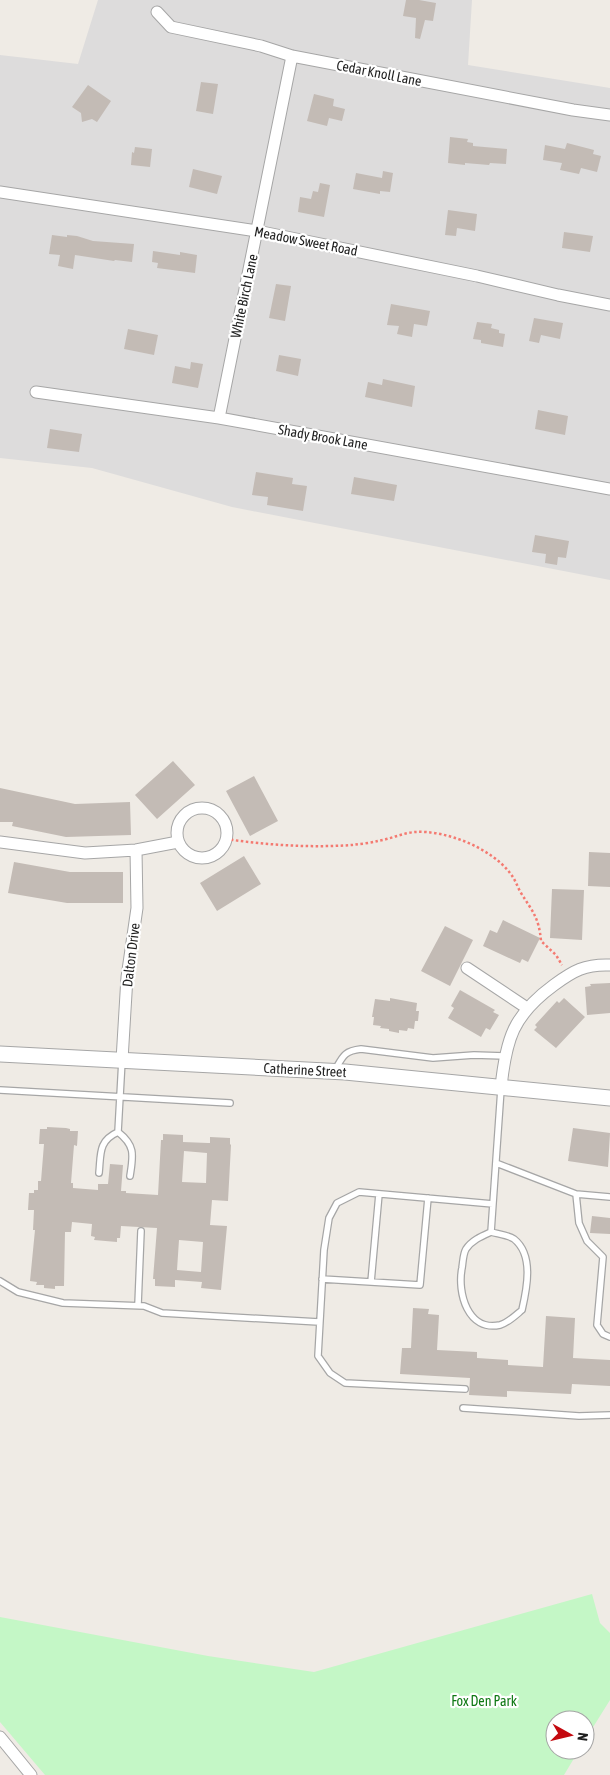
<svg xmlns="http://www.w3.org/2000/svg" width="610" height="1775" viewBox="0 0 610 1775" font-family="'Asap Condensed',sans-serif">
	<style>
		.residential { fill: #dddcdc }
		.park { fill: #c4f7c6 }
		.building { fill: #c3bbb5; fill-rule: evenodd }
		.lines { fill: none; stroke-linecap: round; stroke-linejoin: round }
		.service-casing { stroke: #a6a6a6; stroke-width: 8 }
		.minor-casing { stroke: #a6a6a6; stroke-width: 13 }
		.tertiary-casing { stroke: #a6a6a6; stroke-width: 17 }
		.path { stroke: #f47a71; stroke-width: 2.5; stroke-dasharray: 2.5 2.5; stroke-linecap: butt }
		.service { stroke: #fff; stroke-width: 5.5 }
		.minor { stroke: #fff; stroke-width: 11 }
		.tertiary { stroke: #fff; stroke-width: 15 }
		.labels { text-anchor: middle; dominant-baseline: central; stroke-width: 4.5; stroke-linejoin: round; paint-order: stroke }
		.street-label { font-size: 14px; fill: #1f1f1f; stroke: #fff }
		.park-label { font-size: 14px; fill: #107915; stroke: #fff }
	</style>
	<rect width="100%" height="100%" fill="#efebe5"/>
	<path class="residential" d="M98,0H472L468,65L610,88V580L232,507L92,468L0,458V55L78,64Z"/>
	<path class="park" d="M592,1594L600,1623L610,1633V1700L585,1740V1720H555V1750H579L564,1775H45L0,1722V1617L208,1656L314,1672Z"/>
	<path class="building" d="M406,0H419L436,3L433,21L425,20L420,39L415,38L416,18L403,16Z
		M201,82L218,84L213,114L196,111Z
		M88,85L111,101L97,122L92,119L82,122L81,113L72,107Z
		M314,94L334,99L333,106L345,109L342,121L329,118L327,126L307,121Z
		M450,137L468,139L467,142L473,143V146L507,149L506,164L490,163L489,165L465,163V165L448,163Z
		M567,143L594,150L593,154L601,156L597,172L581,168L579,174L560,170L562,163L543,160L545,145L565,149Z
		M135,147L152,149L150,167L131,165L132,152L134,153Z
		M193,169L222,176L217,194L189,187Z
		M383,171L393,173L390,192L380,191V194L353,189L356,173L382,178Z
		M320,183L330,185L324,217L298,212L300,197L311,199L313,191L318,192Z
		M448,210L477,214L475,231L457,228L456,236L445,235Z
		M564,232L593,236L590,252L562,248Z
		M52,235L67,237V235L77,236L93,241L134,244L132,262L115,260L114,261L75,255L73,269L58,266L60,255L49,254Z
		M153,251L180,255V252L197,255L195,273L157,268L158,263L152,262Z
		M276,284L291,286L285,321L269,318Z
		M391,304L430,311L427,326L414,324L412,337L397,334L399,326L387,325Z
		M534,318L563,323L560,339L541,335L539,343L529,341Z
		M477,322L492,324L491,328L499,330V333L505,334L503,347L481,343V340L473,339Z
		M128,329L158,335L154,355L124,349Z
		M279,355L301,359L298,376L276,371Z
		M191,362L203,364L198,388L172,383L175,366L190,369Z
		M383,379L415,386L412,407L365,397L368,382L382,385Z
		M538,410L568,416L565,435L535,429Z
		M50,429L82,434L79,452L47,448Z
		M256,472L293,478L292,484L307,486L303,511L267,505L268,497L252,495Z
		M354,477L397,485L394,501L351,494Z
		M535,535L569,541L566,558L558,557L557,565L545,563L546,554L532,552Z
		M173,761L195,785L157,819L135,795Z
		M254,776L278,821L250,836L226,791Z
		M0,788L75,804L130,802L131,835L66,837L12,826L13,822H0Z
		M589,852L610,853V887L588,886Z
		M244,856L261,884L217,911L200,883Z
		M14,862L70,872H123V903H67L8,893Z
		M552,889L584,890L582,940L550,938Z
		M503,920L540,938L528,962L522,959L520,963L483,946L490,930L497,933Z
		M445,926L473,940L450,986L421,971Z
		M610,983V1013L587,1015L585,987L591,986L590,984Z
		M460,990L495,1010L493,1012L499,1015L490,1030L486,1028L481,1037L448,1018L454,1008L451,1006Z
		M390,998L417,1003L416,1011H419L418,1021H415L414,1029L408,1028L407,1031L399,1030V1033L389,1031V1029L380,1028L381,1026L373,1025L374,1017H372L375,999L390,1001Z
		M564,998L585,1017L556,1048L534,1030L537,1027L535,1025L557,1001L559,1003Z
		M47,1127L66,1128L70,1129V1131H78L77,1146L74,1145L71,1183H73V1188L98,1190V1184H108L110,1164L123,1165L121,1191H126V1193L158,1195L161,1140H163V1134L183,1135V1142L208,1143H210V1137L230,1138V1144L231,1145L228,1201L212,1200L210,1225L227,1226L221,1290L201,1288L202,1282L175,1280V1287L155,1286V1279H153L157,1228L121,1226L120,1238H117V1242L94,1240L95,1237L91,1236L92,1224L72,1222L71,1232H65L64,1286H55V1289L44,1288V1285H36L37,1282L30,1281L35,1230H33L34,1210H28L29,1193H34V1190H38V1181H41L44,1144H39L40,1129H47ZM184,1151L207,1153L206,1183L182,1182ZM179,1240L203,1242L201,1272L177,1270Z
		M573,1128L610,1133L608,1167L568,1161Z
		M592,1216L610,1218V1234L590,1233Z
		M413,1308L429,1309L428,1314L439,1315L437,1350L477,1352V1358L508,1360V1365L543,1367L546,1316L575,1318L573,1358L610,1360V1386L572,1384L571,1394L507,1391V1397L469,1395L470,1378L400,1374L402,1348H411Z"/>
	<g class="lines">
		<defs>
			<path id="service" d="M335,1070C343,1056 344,1051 361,1049L433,1058L474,1055L505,1056
				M0,1090L230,1103
				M118,1132L122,1060
				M118,1132C136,1146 133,1156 130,1176
				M496,1163L576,1194L610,1197
				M99,1173C101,1154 98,1141 118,1132
				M576,1194L579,1223L587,1241L603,1257L597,1325L603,1334L610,1337
				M491,1232C498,1234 508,1235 514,1239C534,1255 527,1288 522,1310C516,1315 508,1323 500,1325C468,1332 457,1293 462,1268C463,1262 463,1254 466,1249C472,1240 482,1236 491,1232Z
				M491,1232L501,1089
				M322,1279L420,1285L428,1198
				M0,1281L18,1292L63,1303L144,1306L162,1313L319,1322
				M371,1282L379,1194
				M138,1305L141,1231
				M465,1389L345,1383L330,1373L318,1356L324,1250L329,1218L337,1203L359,1192L493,1204
				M463,1408L579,1416L610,1415"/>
			<path id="minor" d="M157,12L171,27L261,46L292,56L573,110L610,115
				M0,192L257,231L477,276L558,295L610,305
				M36,392L219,418L610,489
				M219,418L292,56
				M177 833a25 25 0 1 1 50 0a25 25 0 1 1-50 0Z
				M0,842L85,853L136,850L178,842
				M467,968L527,1008
				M122,1060L127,977L137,908L136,850
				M501,1087C506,1039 513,1015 554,985C573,971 585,964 610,965
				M0,1737L31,1775"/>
			<path id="tertiary" d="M0,1054L345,1072L610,1098"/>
		</defs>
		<use href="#service" class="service-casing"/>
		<use href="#minor" class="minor-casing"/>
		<use href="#tertiary" class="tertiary-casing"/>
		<path class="path" d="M226,839C267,845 310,848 352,845C360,844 370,843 378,841C390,839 403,833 415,832C446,830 491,848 510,873C515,879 517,886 521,893C533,912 539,918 541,941L556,955L562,965"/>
		<use href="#service" class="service"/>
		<use href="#minor" class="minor"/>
		<use href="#tertiary" class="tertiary"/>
	</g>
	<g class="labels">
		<g class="street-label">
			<text transform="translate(379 73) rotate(11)">Cedar Knoll Lane</text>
			<text transform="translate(306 241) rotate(11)">Meadow Sweet Road</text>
			<text transform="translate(244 296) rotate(-78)">White Birch Lane</text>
			<text transform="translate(323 437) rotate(10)">Shady Brook Lane</text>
			<text transform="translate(131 955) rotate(-83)">Dalton Drive</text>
			<text transform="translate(305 1070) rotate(3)">Catherine Street</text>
		</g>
		<g class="park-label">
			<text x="484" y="1701">Fox Den Park</text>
		</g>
	</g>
	<g transform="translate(570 1735) rotate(98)"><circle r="24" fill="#ffffff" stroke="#a5a5a5"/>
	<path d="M0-4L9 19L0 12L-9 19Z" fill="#c4090f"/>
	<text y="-8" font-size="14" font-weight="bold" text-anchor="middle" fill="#1f1f1f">N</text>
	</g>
</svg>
